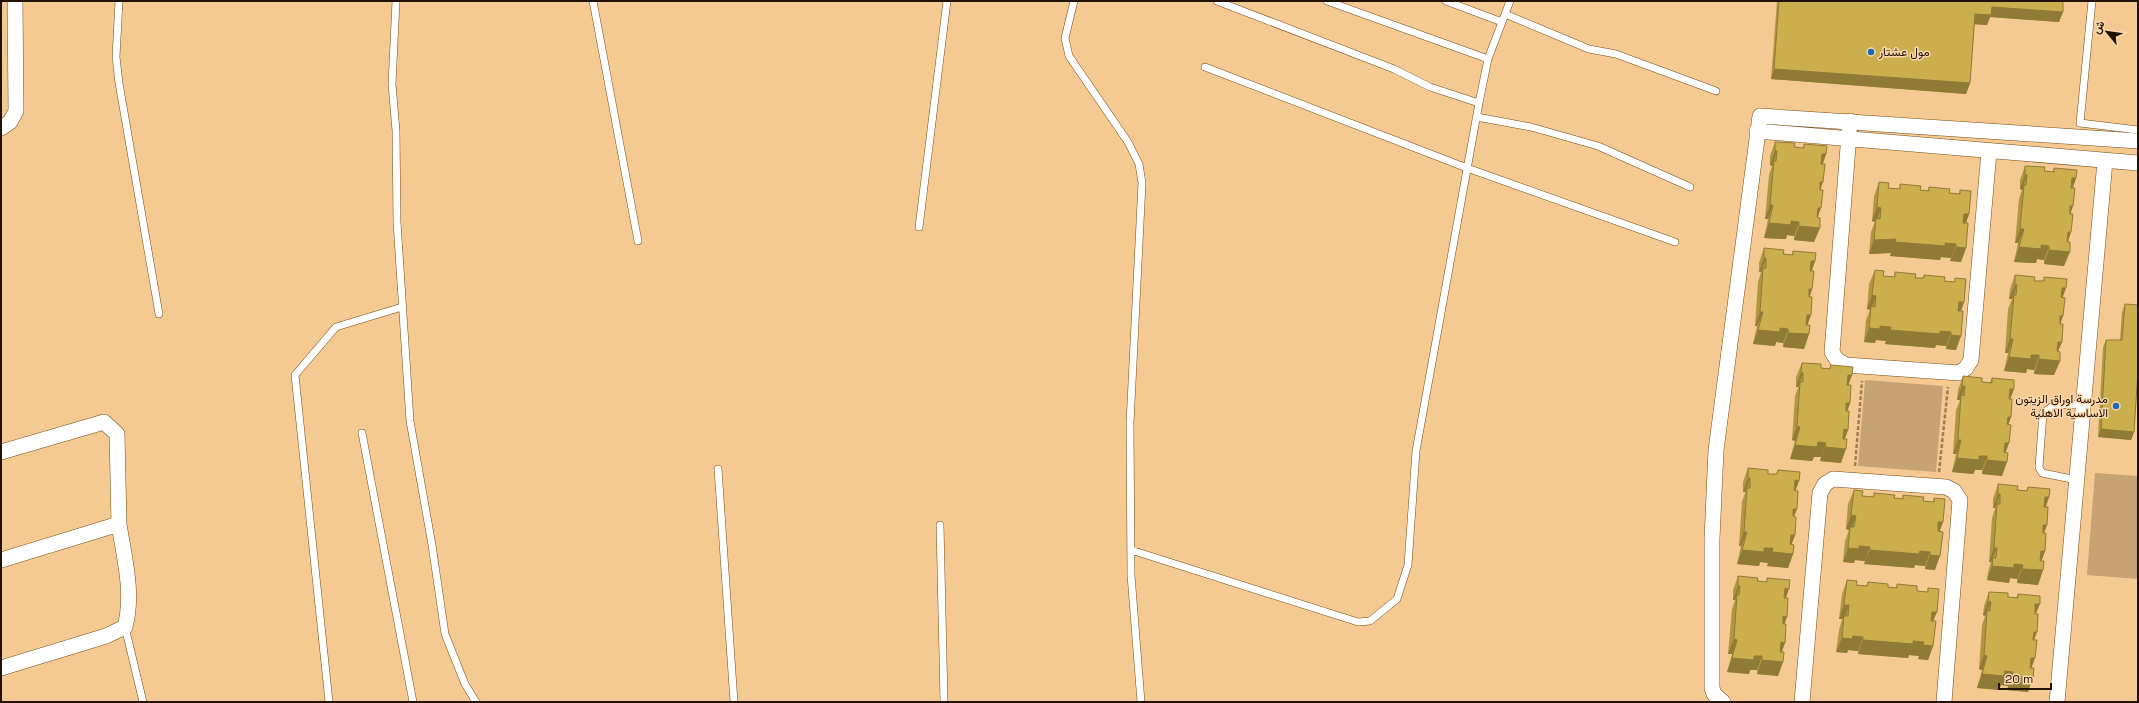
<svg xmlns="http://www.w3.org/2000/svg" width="2139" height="703" viewBox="0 0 2139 703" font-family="'Space Grotesk',Vazirmatn,sans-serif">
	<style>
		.green { fill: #c7a273 }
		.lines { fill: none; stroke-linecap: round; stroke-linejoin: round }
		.service-casing { stroke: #734d15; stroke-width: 8 }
		.minor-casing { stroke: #734d15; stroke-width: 16 }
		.path { stroke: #9c7c55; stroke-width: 2.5; stroke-dasharray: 4 2; stroke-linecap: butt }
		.service { stroke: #fff; stroke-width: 7 }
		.minor { stroke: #fff; stroke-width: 15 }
		.wall { fill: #af9642 }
		.shaded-wall { fill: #8f7a36 }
		.building { fill: #ccaf4d; stroke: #8f7a36 }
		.poi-dot { fill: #1a6ab9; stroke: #fbd8ad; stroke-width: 1.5 }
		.labels { text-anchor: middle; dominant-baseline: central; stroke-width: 3; stroke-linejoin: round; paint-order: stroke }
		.poi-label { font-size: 12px; fill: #201100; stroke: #fbd8ad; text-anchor: start }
	</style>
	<rect width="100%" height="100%" fill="#f4c992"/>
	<path class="green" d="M1865,380L1943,386L1936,472L1858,466Z
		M2095,473L2138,476V579L2087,575Z"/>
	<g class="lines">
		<defs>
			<path id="service" d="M119,1L116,57L119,83L159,314
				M396,1L392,84L396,131L397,222L410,421L432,545L445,634L465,684L476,702
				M593,1L638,241
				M1074,1L1065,38L1069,56L1128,142L1139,164L1142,183L1130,423L1131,575L1141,702
				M1217,1L1394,69L1430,87L1479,103
				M1327,1L1488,59
				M1446,1L1502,22
				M2092,1L2080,123L2138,130
				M1505,14L1589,49L1616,54L1716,91
				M1205,67L1467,168L1675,242
				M1477,117L1531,127L1598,146L1690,187
				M919,227L947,1
				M362,433L413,702
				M718,469L734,702
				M2077,480L2042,473L2039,467L2043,413L2054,405L2084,404
				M940,525L944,702
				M1131,550L1358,622L1370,621L1397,599L1408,565L1416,451L1479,103L1488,59L1510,1
				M125,627L143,702
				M329,702L295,375L336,327L402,307"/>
			<path id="minor" d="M1850,121L1832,352L1837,360L1846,365L1959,373L1966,368L1971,360L1989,151
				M1,128L10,122L16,111L15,1
				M1757,131L2138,163
				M1,452L104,422L117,434L119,524L1,560
				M1,668L106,636L125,627C134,593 124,557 119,524
				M1723,702L1714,694L1712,688V539L1716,450L1760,116L2138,141
				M1802,702L1820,493L1825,484L1833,479L1946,487L1954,491L1960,500L1944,702
				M2057,702L2105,161"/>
		</defs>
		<use href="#service" class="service-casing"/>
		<use href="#minor" class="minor-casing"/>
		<path class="path" d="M1855,466L1862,381
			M1939,472L1948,387"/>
		<use href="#service" class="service"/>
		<use href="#minor" class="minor"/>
	</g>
	<path class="wall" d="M1777,1H2063L2059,22L1990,17L1987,25L1974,24L1970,83L1966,94L1771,79Z
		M1775,142L1794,147L1803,148L1804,144L1826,154L1823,164L1818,218L1814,242L1794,240V236L1787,235L1786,239L1764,238L1768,219H1765L1769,175L1772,166L1770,165V156Z
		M2025,166L2044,171L2053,172L2054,168L2076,178L2073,188L2071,214V232L2068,242L2064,266L2044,264V260L2037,259L2036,263L2014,262L2018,243H2015L2019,199L2022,190L2020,189V180Z
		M1879,182L1888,188L1899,189L1900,184L1920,190L1928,191L1929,187L1949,193L1959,194L1960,190L1969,214L1966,223V248L1961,262L1950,261L1951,258L1941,257L1940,260L1890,256L1891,253L1869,254L1871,232L1875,222L1872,221L1874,196Z
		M1764,248L1783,254L1792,255L1793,251L1815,261L1812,271V289L1810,297L1807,325L1809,334L1804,349L1783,347V343L1776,342L1775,346L1753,344L1757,326H1755L1758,282L1761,272H1759V263Z
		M1875,270L1883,276L1894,277L1895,272L1915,278H1923L1924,275L1944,281L1954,282L1955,278L1964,302L1961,311L1956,350L1946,349V346L1936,345L1935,348L1885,344L1886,341L1876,340L1875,343L1864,342L1866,320L1870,310L1867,309L1869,284Z
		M2015,275L2034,281H2043L2044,277L2062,298L2061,324L2062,342L2058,351L2060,361L2054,375L2034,374V370L2027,369L2026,373L2004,371L2008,353H2005L2008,309L2012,299H2009L2010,289Z
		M2125,304L2138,376L2134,432L2131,440L2098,437L2103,347L2106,340H2120L2122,312Z
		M1802,363L1821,368L1829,369L1831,365L1849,385L1850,403L1847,411L1848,430L1844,439L1841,463L1820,461L1821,457H1814L1812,461L1790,459L1795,441L1792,440L1795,396L1798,388V387H1796V377Z
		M1963,376L1982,382H1990L1992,378L2010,399L2011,417L2008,425L2005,452L2002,476L1982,474V470H1975L1973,474L1952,472L1956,454H1953L1956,410L1960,400H1957L1958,390Z
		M1748,468L1768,474H1776L1778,470L1796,491L1797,509L1794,517L1795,535L1791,544L1793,554L1788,568L1767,566L1768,563L1760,562L1759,566L1737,564L1741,546H1739L1742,502L1745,493V492H1743V482Z
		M1998,484L2017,490L2026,491L2028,487L2049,497L2046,507L2047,525L2044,533L2045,551L2041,561L2043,570L2038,585L2017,583V579L2010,578L2009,583L1987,580L1988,572L1991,562H1989L1992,518L1995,509V508H1993V499Z
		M1854,490L1862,496L1873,497L1874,493L1894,498L1902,499L1903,495L1923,501L1933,502L1934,498L1940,531L1935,570L1925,569V566L1915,565L1914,568L1864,564L1865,561L1855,560L1854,563L1843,562L1845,541L1849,530L1846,529L1848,504Z
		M1738,576L1757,581L1766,582L1767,578L1786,598L1781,652L1778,676L1757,674V670H1750L1749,674L1727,672L1732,654H1728L1732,609L1735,600H1733V590Z
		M1847,580L1856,585L1866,586L1868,582L1888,587L1896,588L1897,584L1917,591L1927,592L1928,588L1933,621V646L1928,660L1918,659L1919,656L1909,655L1908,658L1858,654V651L1848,650L1847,653L1836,652L1839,630L1842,619H1839L1842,594Z
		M1989,592L2008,597L2016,598L2018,594L2036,614L2032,668L2028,692L2007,690L2008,686L2001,685L1999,690L1977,688L1982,670L1979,669L1982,625L1985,616L1983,615L1984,606Z"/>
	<path class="shaded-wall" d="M1992,7L2063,12L2059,22L1990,17L1987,25L1971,24L1975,14Z
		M1774,69L1970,83L1966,94L1771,79Z
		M1775,151H1777L1772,166L1770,165Z
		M1822,154H1826L1821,168H1817Z
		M2025,175H2027L2022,190L2020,189Z
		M2072,178H2076L2071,192H2067Z
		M1820,182H1823L1818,196Z
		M1770,205H1773L1768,219H1765Z
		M2070,206H2073L2068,220Z
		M1877,207L1881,208L1876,222V218L1875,222L1872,221Z
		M1818,208H1821L1816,222Z
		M1964,214H1969L1964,228H1959Z
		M1791,221L1799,222L1794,236L1787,235L1786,239L1764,238L1769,223Z
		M1799,226L1820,228L1814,242L1794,240Z
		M2020,229H2024L2018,243H2015Z
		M2068,232H2071L2066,246Z
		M1896,239L1891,253L1869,254L1874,240Z
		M1895,242L1945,243L1956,244L1951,258L1941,257L1940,260L1890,256Z
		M2041,245L2049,246L2044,260L2037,259L2036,263L2014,262L2019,247Z
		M1956,247L1966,248L1961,262L1950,261Z
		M2049,250L2070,252L2064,266L2044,264Z
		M1764,258H1766L1761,272H1759Z
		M1811,261H1815L1810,275Z
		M2015,285H2017L2012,299H2009Z
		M2062,288H2066L2061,302Z
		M1809,289H1812L1807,303Z
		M1872,295L1876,296L1871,310V306L1870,310L1867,309Z
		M1959,302H1964L1959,316H1954Z
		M1760,312H1763L1757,326H1755Z
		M1807,315H1811L1806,329Z
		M2060,316H2063L2058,330Z
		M1880,326L1891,327L1886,341L1876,340L1875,343L1864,342L1869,328Z
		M1780,328L1788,329L1783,343L1776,342L1775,346L1753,344L1758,330Z
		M1890,330L1940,331L1951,332L1946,346L1936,345L1935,348L1885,344Z
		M1788,333L1809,334L1804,349L1783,347Z
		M1951,335L1961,336L1956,350L1946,349Z
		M2010,339H2013L2008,353H2005Z
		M2058,342H2062L2056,356Z
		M2031,355H2039L2034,370L2027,369L2026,373L2004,371L2009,357Z
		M2039,359L2060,361L2054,375L2034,374Z
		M1801,372L1803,373L1798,387H1796Z
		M1848,375H1852L1847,389Z
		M1962,386H1965L1960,400H1957Z
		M2010,389H2014L2009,403Z
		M1846,403H1850L1845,418Z
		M2008,417H2011L2006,431Z
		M1797,426L1800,427L1795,441L1792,440Z
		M1844,429L1848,430L1843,444Z
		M2101,429L2134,432L2131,440L2098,437Z
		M1958,440H1961L1956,454H1953Z
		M1818,442L1826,443L1821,457H1814L1812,461L1790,459L1795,445Z
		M2005,443H2009L2004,457Z
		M1825,447L1846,449L1841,463L1820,461Z
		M1979,456H1987L1982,470H1975L1973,474L1952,472L1957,458Z
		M1987,460L2007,462L2002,476L1982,474Z
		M1748,478H1750L1745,492H1743Z
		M1795,480L1799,481L1794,495Z
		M1998,494H2000L1995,508H1993Z
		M2045,497H2049L2044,511Z
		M1793,509H1797L1791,523Z
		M1851,515L1856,516L1851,530L1850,527L1849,530L1846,529Z
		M1938,522H1943L1938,536H1933Z
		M2043,525H2047L2041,539Z
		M1744,532H1747L1741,546H1739Z
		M1791,535H1795L1790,549Z
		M1859,546L1870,547L1865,561L1855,560L1854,563L1843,562L1848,548Z
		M1764,548H1773L1768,563L1760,562L1759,566L1737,564L1742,550Z
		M1994,548H1997L1991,562H1989Z
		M1870,550L1920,551L1930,552L1925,566L1915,565L1914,568L1864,564Z
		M2041,551H2045L2040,565Z
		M1772,552L1793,554L1788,568L1767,566Z
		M1930,555L1940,556L1935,570L1925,569Z
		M2014,564L2023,565L2017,579L2010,578L2009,583L1987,580L1992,566Z
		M2022,569L2043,570L2038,585L2017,583Z
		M1738,586H1740L1735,600H1733Z
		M1785,588L1789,589L1784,603Z
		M1988,601L1991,602L1985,616L1983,615Z
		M2035,604H2040L2034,618Z
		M1844,605H1849L1844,620V616L1842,619H1839Z
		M1932,612H1937L1931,626H1927Z
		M1783,616L1787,617L1782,631Z
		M2034,632H2037L2032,646Z
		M1853,636L1863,637L1858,651L1848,650L1847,653L1836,652L1842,638Z
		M1734,639L1737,640L1732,654H1728Z
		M1863,640L1913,641L1924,642L1919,656L1909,655L1908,658L1858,654Z
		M1781,642L1785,643L1780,657Z
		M1923,645L1933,646L1928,660L1918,659Z
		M1984,655L1987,656L1982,670L1979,669Z
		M1754,656H1762L1757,670H1750L1749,674L1727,672L1732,658Z
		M2031,658H2035L2030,672Z
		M1762,660L1783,662L1778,676L1757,674Z
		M2005,671L2013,672L2008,686L2001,685L1999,690L1977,688L1982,674Z
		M2012,676L2033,678L2028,692L2007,690Z"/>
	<path class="building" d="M1779,1H2063V12L1992,7L1991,15L1975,14L1970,83L1774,69Z
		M1775,142L1795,143L1794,147L1804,148V144L1827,146L1826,154H1822L1821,164H1825L1823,182H1820V190H1823L1821,208H1818L1817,217L1820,218V228L1799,226V222L1791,221V225L1769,223L1773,205H1770L1774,161H1776L1777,151H1775Z
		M2025,166L2045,167L2044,171L2054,172V168L2077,170L2076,178H2072L2071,188H2075L2073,206H2070V214H2073L2071,232H2068L2067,242H2070V252L2049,250V246L2041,245V249L2019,247L2024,229H2020L2024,185H2026L2027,175H2025Z
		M1879,182L1889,183L1888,188L1900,189V184L1921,186L1920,190L1929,191V187L1950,189L1949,193L1960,194V190L1971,191L1969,214H1964L1963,223H1968L1966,248L1956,247V244L1945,243V246L1895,242L1896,239L1874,240L1876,218L1880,219L1881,208L1877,207Z
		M1764,248L1784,250L1783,254L1793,255V251L1816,253L1815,261H1811L1810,271H1814L1812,289H1809V297H1812L1811,315H1807L1806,325H1810L1809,334L1788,333V329L1780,328V332L1758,330L1763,312H1760L1763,268H1766V258H1764Z
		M1875,270L1884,271L1883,276L1895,277V272L1916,274L1915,278H1924V275L1945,277L1944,281L1955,282V278L1966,279L1964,302H1959L1958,311H1963L1961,336L1951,335V332L1940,331V334L1890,330L1891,327L1880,326V329L1869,328L1871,306L1875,307L1876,296L1872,295Z
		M2015,275L2035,277L2034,281H2044V277L2067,279L2066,288H2062L2061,297L2065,298L2063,316H2060V324H2063L2062,342H2058L2057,351L2060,352V361L2039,359V355H2031V359L2009,357L2013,339H2010L2014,295H2016L2017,285H2015Z
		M2125,304L2138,305V370L2134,432L2101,429L2106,340H2122Z
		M1802,363L1821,364V368L1830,369L1831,365L1853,367L1852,375H1848L1847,385H1851L1850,403H1846V411H1849L1848,430L1844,429L1843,439H1847L1846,449L1825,447L1826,443L1818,442L1817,447L1795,445L1800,427L1797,426L1800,382H1803V373L1801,372Z
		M1963,376L1982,378V382L1992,383V378L2014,380V389H2010L2009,399H2012L2011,417H2008L2007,424L2011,425L2009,443H2005L2004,452L2008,453L2007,462L1987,460V456H1979V460L1957,458L1961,440H1958L1961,395L1964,396L1965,386H1962Z
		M1748,468L1768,470V474H1777L1778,470L1800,472L1799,481L1795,480L1794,490L1798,491L1797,509H1793V516L1796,517L1795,535H1791L1790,544L1794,545L1793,554L1772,552L1773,548H1764V552L1742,550L1747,532H1744L1747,488H1750V478H1748Z
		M1998,484L2018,486L2017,490L2027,491L2028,487L2050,489L2049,497H2045L2044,507H2048L2047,525H2043V533H2046L2045,551H2041L2040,561H2044L2043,570L2022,569L2023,565L2014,564V568L1992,566L1993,558H1996L1997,548H1994L1997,504H2000V494H1998Z
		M1854,490L1863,491L1862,496L1874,497V493L1895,495L1894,498L1903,499V495L1924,497L1923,501L1934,502V498L1945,499L1943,522H1938V531L1943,532L1940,556L1930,555V552L1920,551L1919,554L1870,550V547L1859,546V549L1848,548L1850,527H1854L1856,516L1851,515Z
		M1738,576L1758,578L1757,581L1767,582V578L1790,580L1789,589L1785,588L1784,598H1788L1787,617L1783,616V624H1786L1785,643L1781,642L1780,652H1784L1783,662L1762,660V656H1754V660L1732,658L1737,640L1734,639L1737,595H1739L1740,586H1738Z
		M1847,580L1857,581L1856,585L1867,586L1868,582L1888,584V587L1897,588V584L1917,586V591L1928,592V588L1939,589L1937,612H1932L1931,621H1936L1933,646L1923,645L1924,642L1913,641V644L1863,640V637L1853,636L1852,639L1842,638L1844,616H1848L1849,605H1844Z
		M1989,592L2008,593V597L2018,598V594L2040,596V604H2035V614H2038L2037,632H2034L2033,640H2037L2035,658H2031L2030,668H2034L2033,678L2012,676L2013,672L2005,671L2004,676L1982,674L1987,656L1984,655L1987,611H1990L1991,602L1988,601Z"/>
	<g class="poi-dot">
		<circle cx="1871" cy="52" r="4"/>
		<circle cx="2116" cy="406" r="4"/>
	</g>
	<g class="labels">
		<g class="poi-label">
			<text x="1879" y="52">مول عشتار</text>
			<text x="2108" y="399" text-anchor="end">مدرسة اوراق الزيتون<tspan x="2108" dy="14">الاساسية الاهلية</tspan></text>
		</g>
	</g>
	<rect width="2139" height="703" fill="none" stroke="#201100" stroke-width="4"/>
	<g transform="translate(2107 32) rotate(299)" stroke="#fbd8ad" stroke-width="3" paint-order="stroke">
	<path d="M0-3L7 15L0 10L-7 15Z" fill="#201100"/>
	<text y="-6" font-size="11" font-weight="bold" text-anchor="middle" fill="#201100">ش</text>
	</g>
	<path d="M1999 683v6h52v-6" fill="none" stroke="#201100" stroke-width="2"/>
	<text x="2005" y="683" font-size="12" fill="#201100" stroke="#fbd8ad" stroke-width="3" paint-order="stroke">20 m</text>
</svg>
